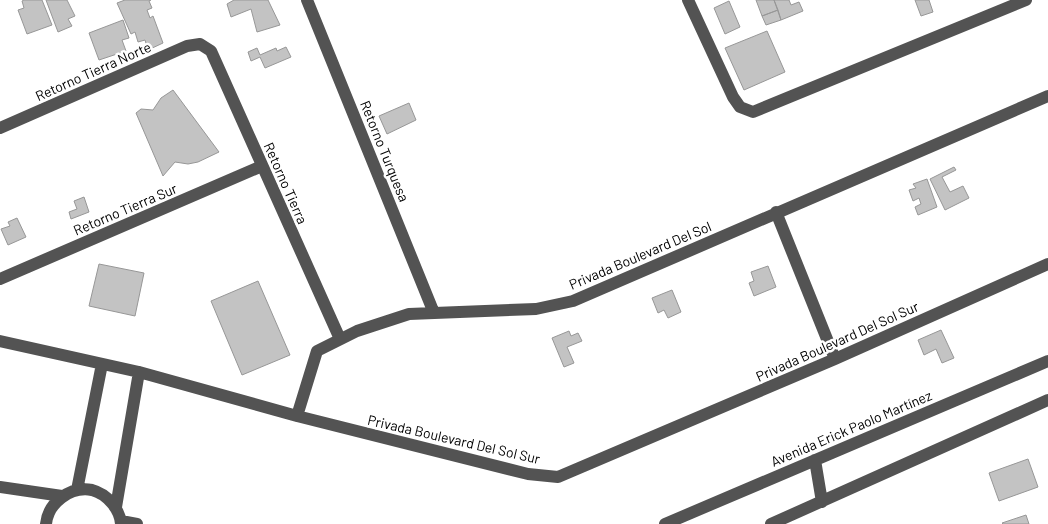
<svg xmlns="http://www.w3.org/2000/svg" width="1048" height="524" viewBox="0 0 1048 524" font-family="Barlow,sans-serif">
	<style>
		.building { fill: #c3c3c3; stroke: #979797 }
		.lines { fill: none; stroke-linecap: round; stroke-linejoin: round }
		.minor { stroke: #535353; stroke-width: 12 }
		.labels { text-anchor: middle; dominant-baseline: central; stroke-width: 5; stroke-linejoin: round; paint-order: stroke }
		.street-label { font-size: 14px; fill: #000; stroke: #fff }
	</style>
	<rect width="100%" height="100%" fill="#fff"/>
	<path class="building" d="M24,0H42L52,25L27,34L18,10L24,8L22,1Z
		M46,0H67L75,16L68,19L72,26L58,32Z
		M125,0H151L149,1L152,8L147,10L150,18L153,16L163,43L148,50L145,40L138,42L135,32L131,34L117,3Z
		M234,0H268L280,25L257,32L251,9L231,17L227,4Z
		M756,0H774L778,10L762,16Z
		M774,0H789L791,5L799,2L803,11L781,20Z
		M915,0H929L933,12L921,16Z
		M729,1L740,27L725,34L714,8Z
		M778,10L781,20L766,25L762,16Z
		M123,20L129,38L122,40L126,51L99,60L89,33Z
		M767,31L785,72L744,90L725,48Z
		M286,47L291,57L265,68L260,57L251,61L248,52L257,48L260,55L276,48L277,51Z
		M173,90L219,152L198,162L188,164L175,162L163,176L136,113L141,109L153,110L161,98Z
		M409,103L416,120L387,134L379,116Z
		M954,167L956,170L942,177L950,192L963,186L969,198L945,210L930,179Z
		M927,179L937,207L918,215L915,207L921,204L919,198L913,201L909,190L916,188L913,184Z
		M84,197L89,212L71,219L69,212L77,209L74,201Z
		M17,218L26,237L8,245L1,229L10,226L8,222Z
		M99,264L144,273L135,316L89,306Z
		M768,266L776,287L754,296L749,283L754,281L751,272Z
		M258,281L290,355L242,375L211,301Z
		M672,290L681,312L668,318L664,310L658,313L652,298Z
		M941,330L954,358L942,363L936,349L924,355L918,340Z
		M569,331L571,336L578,333L582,341L567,347L574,363L564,367L552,338Z
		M1028,459L1038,487L999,501L989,473Z
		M1026,515L1029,524H1003L1002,523Z"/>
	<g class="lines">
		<path class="minor" d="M307,0L434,313
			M688,0L733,97L740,107L753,112L1026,0
			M0,128L187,46L200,44L211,51L340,339
			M776,212L835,359
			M0,279L262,166
			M0,341L139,372L297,416L528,474L558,477L835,359L1048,264
			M297,416L317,351L357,331L409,314L536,309L573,301L1048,96
			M815,460L822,502
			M0,487L62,496
			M77,490L102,364
			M116,507L139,372
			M121,521L137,524
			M46,524C48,503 70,486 92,490C107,494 120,509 121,524
			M665,524L1048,361
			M771,524L1048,400"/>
	</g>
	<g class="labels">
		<g class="street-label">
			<text transform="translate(93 71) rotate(-24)">Retorno Tierra Norte</text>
			<text transform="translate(385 151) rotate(68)">Retorno Turquesa</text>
			<text transform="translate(286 183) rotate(66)">Retorno Tierra</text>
			<text transform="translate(125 209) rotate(-23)">Retorno Tierra Sur</text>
			<text transform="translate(640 255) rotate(-23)">Privada Boulevard Del Sol</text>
			<text transform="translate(837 341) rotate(-24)">Privada Boulevard Del Sol Sur</text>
			<text transform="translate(851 428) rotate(-23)">Avenida Erick Paolo Martínez</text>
			<text transform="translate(454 439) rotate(13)">Privada Boulevard Del Sol Sur</text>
		</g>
	</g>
</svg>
